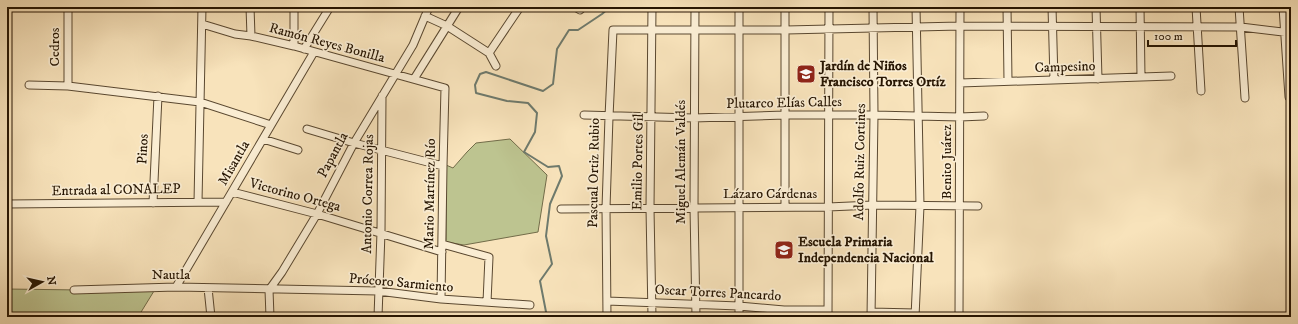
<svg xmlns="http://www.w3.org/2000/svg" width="1298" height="324" viewBox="0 0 1298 324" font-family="'IM FELL DW Pica',serif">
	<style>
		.green { fill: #bdc490; stroke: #726c49 }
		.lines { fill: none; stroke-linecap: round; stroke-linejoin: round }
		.stream { stroke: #6e7a6d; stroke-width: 2 }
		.minor-casing { stroke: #5a4830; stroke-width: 9 }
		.minor { stroke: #faedd3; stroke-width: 7 }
		.labels { text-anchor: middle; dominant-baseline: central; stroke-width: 3.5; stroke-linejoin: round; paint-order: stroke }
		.street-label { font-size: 14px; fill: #261502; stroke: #faedd3 }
		.poi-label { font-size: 14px; font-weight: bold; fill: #261502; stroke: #faedd3; text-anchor: start }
	</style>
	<rect width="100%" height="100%" fill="#f8e3bb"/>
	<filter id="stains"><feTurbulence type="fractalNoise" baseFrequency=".005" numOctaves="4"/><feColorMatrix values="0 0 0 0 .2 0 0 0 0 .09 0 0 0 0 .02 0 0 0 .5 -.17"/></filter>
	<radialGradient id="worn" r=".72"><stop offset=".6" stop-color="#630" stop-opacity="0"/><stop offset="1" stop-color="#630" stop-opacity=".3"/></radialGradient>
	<path class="green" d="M510,139L547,175L538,232L464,245L446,242V165L453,168L467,152L476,143Z
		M7,289L154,291L138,317H7Z"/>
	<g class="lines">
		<path class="stream" d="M547,317L540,281L552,264L546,236L550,204L562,176L559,166L548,167L524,152L535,132L537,113L528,103L507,101L476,93L475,85L480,74L486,72L543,91L553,84L557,49L569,30H578L602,14L610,7"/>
		<defs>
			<path id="minor" d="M68,7V86
				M250,7L251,36
				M294,7V46
				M575,7L580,10L583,7
				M695,7L694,207L696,317
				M739,7V317
				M1007,7L1008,81
				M1052,7L1054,80
				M1096,7L1098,79
				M1140,7L1141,77
				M1196,7L1201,91
				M1239,7L1245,98
				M1283,7L1289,97
				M425,16L447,26L489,53L496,66
				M202,24L235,34L251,36L294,46L445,88L443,166L441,299
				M304,49L330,7
				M489,53L520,7
				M414,79L459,7
				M960,83L1171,76
				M29,85L68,86L200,102L271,125
				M584,115L694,118L785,115H874L960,117L984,116
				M307,129L354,143L443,166
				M263,139L298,150
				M232,192L317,214L442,252
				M198,202L202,7
				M153,203L158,96
				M7,204L226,202
				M785,207V7
				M561,209L828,207L873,205L978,206
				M442,244L489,257L487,302
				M176,287L314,52
				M208,288L211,317
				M74,290L176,287L378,291L441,299L530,305
				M607,301L739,306L784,310H828
				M871,312L915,313
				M270,317L269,290L282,272L317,214L354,143L413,45L429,7
				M378,317L381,232L382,96
				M607,317L606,208L609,117L613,30H786L960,26L1241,27L1291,33
				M652,317L650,208L652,7
				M828,317L829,7
				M871,317L874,115L873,7
				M915,317L920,206L916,7
				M959,317L960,7"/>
		</defs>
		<use href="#minor" class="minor-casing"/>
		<use href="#minor" class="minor"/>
	</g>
	<defs>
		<symbol id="school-square" viewBox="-11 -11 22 22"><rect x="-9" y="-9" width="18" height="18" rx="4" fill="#8f2418" stroke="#faedd3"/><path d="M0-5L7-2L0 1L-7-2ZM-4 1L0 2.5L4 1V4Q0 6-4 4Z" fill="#fff"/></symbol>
	</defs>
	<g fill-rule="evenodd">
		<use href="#school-square" x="795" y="63" width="22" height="22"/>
		<use href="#school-square" x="773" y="239" width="22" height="22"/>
	</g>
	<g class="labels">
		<g class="street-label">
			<text transform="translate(327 43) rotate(15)">Ramón Reyes Bonilla</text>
			<text transform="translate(55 47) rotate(-90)">Cedros</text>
			<text transform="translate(1065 67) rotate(-2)">Campesino</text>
			<text transform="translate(784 103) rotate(-1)">Plutarco Elías Calles</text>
			<text transform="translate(143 149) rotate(-87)">Pinos</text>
			<text transform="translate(333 155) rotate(-62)">Papantla</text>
			<text transform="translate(638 162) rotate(-89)">Emilio Portes Gil</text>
			<text transform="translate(681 162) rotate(-90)">Miguel Alemán Valdés</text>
			<text transform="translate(860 162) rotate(-89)">Adolfo Ruiz Cortines</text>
			<text transform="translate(947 162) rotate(-90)">Benito Juárez</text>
			<text transform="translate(234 163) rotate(-60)">Misantla</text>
			<text transform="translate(594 173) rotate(-89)">Pascual Ortiz Rubio</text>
			<text transform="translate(116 190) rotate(-1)">Entrada al CONALEP</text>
			<text transform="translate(368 194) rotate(-89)">Antonio Correa Rojas</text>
			<text transform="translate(430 194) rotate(-89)">Mario Martínez Río</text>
			<text x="770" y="194">Lázaro Cárdenas</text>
			<text transform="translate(295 195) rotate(15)">Victorino Ortega</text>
			<text x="171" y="275">Nautla</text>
			<text transform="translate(401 283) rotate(5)">Prócoro Sarmiento</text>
			<text transform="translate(718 293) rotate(3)">Oscar Torres Pancardo</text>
		</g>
		<g class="poi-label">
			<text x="820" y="66">Jardín de Niños<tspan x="820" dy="16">Francisco Torres Ortíz</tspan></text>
			<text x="798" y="242">Escuela Primaria<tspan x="798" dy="16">Independencia Nacional</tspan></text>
		</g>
	</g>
	<rect width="1298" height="324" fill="none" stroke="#f8e3bb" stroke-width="24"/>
	<rect x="8" y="8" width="1282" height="308" fill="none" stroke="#261502" stroke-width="2"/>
	<rect x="12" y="12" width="1274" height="300" fill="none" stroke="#261502"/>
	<g transform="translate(42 282) rotate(82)" stroke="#faedd3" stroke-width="3" paint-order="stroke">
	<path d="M0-3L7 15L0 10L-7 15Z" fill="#261502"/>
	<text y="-6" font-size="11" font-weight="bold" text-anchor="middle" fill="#261502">N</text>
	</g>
	<path d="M1148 40v6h88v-6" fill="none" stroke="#261502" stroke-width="2"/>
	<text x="1154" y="40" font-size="12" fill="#261502" stroke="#faedd3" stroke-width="3" paint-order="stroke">100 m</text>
	<rect width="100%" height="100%" filter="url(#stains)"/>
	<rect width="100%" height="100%" fill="url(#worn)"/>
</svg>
